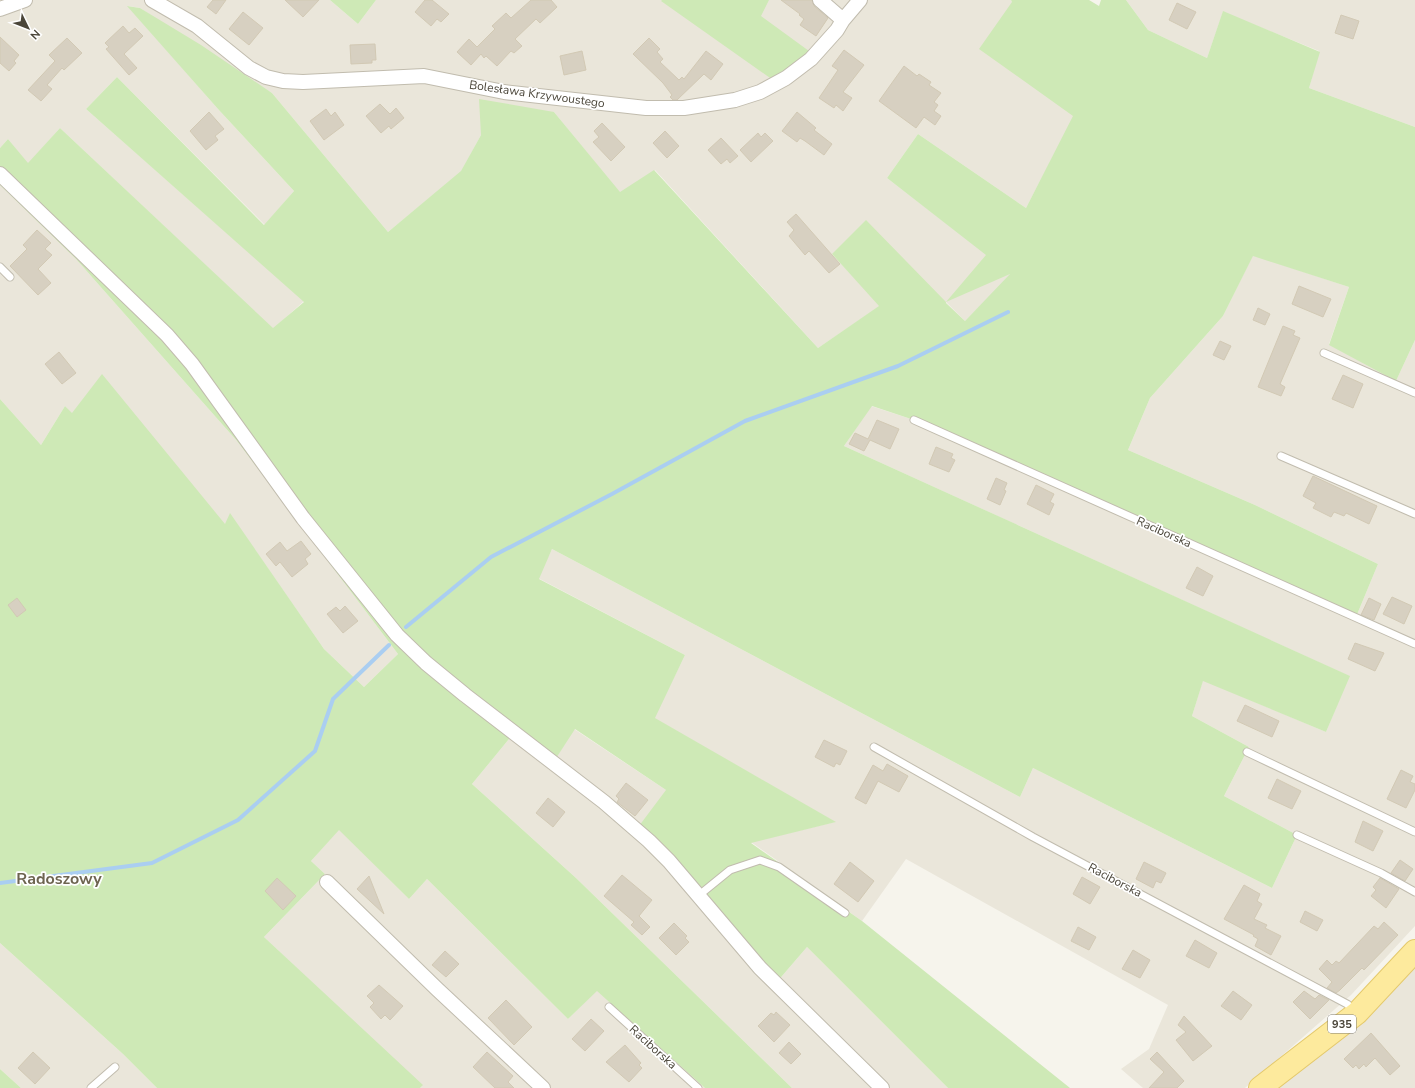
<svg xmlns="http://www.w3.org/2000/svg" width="1415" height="1088" viewBox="0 0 1415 1088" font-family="'Nunito Sans',sans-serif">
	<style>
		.residential { fill: #eae6da }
		.green { fill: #cee9b6; fill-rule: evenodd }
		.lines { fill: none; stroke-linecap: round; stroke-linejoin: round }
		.stream { stroke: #aacef1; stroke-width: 4 }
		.building { fill: #d7d0c1; stroke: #d2c9b4 }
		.service-casing { stroke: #c1bcae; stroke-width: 9 }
		.minor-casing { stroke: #c1bcae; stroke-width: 16 }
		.primary-casing { stroke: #e4c96c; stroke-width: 24 }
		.service { stroke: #fff; stroke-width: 7 }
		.minor { stroke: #fff; stroke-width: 14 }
		.primary { stroke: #fdea9d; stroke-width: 22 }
		.labels { text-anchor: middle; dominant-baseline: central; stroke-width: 3.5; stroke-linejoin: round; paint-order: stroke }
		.shield { fill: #fff; stroke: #807d74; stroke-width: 1 }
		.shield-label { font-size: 11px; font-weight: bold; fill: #4a4539 }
		.street-label { font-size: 12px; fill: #4a4539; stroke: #fff }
		.district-label { font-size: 16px; font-weight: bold; fill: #6d6450; stroke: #fff }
	</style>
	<rect width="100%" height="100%" fill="#f6f4ec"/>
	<path class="residential" d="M0,0H330L358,24L376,0H1011L1074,116L1026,208L918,134L887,178L1012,274L965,321L946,302L832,254L880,306L818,348L655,170L620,193L554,112L481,135L461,172L388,232L272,93L140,8L128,6L218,109L294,191L265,225L117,77L86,109L304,301L273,329L60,128L28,164L8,139L0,148Z
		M1126,0H1415V127L1309,88L1319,51L1223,12L1207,58L1148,30Z
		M0,185L76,259L237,441L398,654L364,687L324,649L230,514L205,573L65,406L41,445L0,399Z
		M1253,255L1349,287L1329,344L1396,381L1415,340V926L1351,995L1245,1088H1143L1121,1069L1149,1049L1168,1005L906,859L862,921L751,842L835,822L654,718L685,655L538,578L552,549L1020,797L1033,768L1272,888L1297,835L1224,796L1249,747L1192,716L1203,680L1326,732L1349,676L844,446L871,406L914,420L1356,617L1378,564L1255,505L1128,450L1150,398L1223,316Z
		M574,729L666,790L776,983L807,947L948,1088H792L576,878L472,784L514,733L553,763Z
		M339,829L409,899L427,879L568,1019L597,990L705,1088H420L422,1086L264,937L325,874L311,861Z
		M0,943L123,1054L157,1088H21L0,1069Z
		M1415,961V1088H1278Z"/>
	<path class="green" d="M330,0H376L358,24Z
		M662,0H769L761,16L809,51L790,70L773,80L661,1Z
		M1011,0H1089L1099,6L1101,0H1126L1148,30L1207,58L1223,11L1320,52L1309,88L1415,127V340L1396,381L1329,345L1349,287L1253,256L1223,316L1150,398L1128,450L1255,505L1378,564L1356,617L914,420L872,406L844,446L1350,676L1326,732L1203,681L1192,716L1249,747L1224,796L1297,835L1272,888L1033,768L1020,797L552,549L539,579L685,655L655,718L836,822L751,843L862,921L1070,1088H948L807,947L776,983L636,830L666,790L575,729L553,763L514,733L472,784L576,878L792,1088H705L597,991L568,1019L427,879L409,899L339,830L311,861L325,874L264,937L423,1085L420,1088H157L123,1054L0,943V399L41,445L65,406L72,413L102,374L225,524L230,513L324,649L364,687L398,654L237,441L76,259L0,185V148L8,139L28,163L60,128L273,328L304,302L86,109L117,77L264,225L294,191L218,109L127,6L140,8L201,45L272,93L388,232L461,171L481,135L479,99L554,112L620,192L654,170L818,348L879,306L832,254L866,220L946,302L986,255L887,178L918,134L1026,208L1073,116L979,49L1012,2ZM1010,274L965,321L946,303V302Z
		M0,1069L21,1088H0Z"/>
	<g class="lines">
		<path class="stream" d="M406,627L491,557L612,494L745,421L898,366L1008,312
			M0,883L152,863L238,820L315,751L333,699L389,645"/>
	</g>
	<path class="building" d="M213,0H226L216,14L207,7Z
		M285,0H319L303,17Z
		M425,0H432L449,14L441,22L437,19L431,26L415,12Z
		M531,0H551L557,7L540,23L536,19L515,39L522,46L514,53L511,51L497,66L486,56L484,58L481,54L471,65L457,52L469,39L477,47L495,29L492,26L506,13L511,18Z
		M781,0H812L814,6L828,18L816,36L800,25L804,19L799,15L800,14Z
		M1177,3L1196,12L1187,29L1169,20Z
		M243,12L263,28L249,45L229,29Z
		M1341,15L1359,21L1353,39L1335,33Z
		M123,26L129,33L135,28L143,36L124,54L137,68L129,75L106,49L109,47L105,43Z
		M0,37L19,55L14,61L16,63L9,71L0,63Z
		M67,38L82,53L64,70L62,68L47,85L52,89L41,101L28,90L55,61L49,55Z
		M649,38L660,49L657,52L663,59L660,62L679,80L682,77L684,79L706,51L723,64L711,80L704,74L677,100H673L670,97L672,95L663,83L633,54Z
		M375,44L376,60H372V63L351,64L350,45Z
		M844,50L864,65L843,92L852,98L843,111L836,105L834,108L819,98L838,70L832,66Z
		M582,51L586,70L564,75L560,56Z
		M904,66L917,76L919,74L931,82L929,85L941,93L934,102L938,105L934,111L941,116L935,125L924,117L916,128L879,101Z
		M380,104L390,114L396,108L404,118L391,129L389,126L381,133L366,116Z
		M326,109L331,116L335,112L344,125L324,140L310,121Z
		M209,112L224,129L215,136L218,140L206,150L190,131Z
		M797,112L816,128L814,130L832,144L824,155L805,141L800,138L797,142L782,131Z
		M602,123L625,147L611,161L593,142L599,137L594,131Z
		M665,131L679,146L667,158L653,143Z
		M758,133L761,137L765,133L773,141L751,162L740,150Z
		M721,138L738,156L730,163L727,159L721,164L708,150Z
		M796,214L840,264L829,273L809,251L805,255L789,236L794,230L787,222Z
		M37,230L51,243L45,249L52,255L38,269L51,283L38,295L10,266L27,249L23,245Z
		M1299,286L1331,299L1323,317L1292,304Z
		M1258,308L1270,314L1265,325L1253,320Z
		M1283,326L1295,331L1293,335L1300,338L1280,384L1285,387L1281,396L1258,387Z
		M1220,341L1231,346L1224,360L1213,355Z
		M59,352L76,373L62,384L45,364Z
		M1343,375L1363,384L1353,408L1332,399Z
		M877,420L899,429L890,449L870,440L864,451L849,444L855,433L868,439Z
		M936,447L953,454L951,458L955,460L949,472L929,464Z
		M1313,476L1377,506L1369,524L1346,513L1344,516L1334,512L1331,517L1313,508L1316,503L1303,496Z
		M996,478L1007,483L1004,490L1006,491L1000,505L987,499Z
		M1036,485L1054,494L1050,502L1054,504L1049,515L1027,504Z
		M301,541L311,554L305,559L308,564L292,577L280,562L276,566L266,554L280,542L287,551Z
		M1197,567L1213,576L1203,596L1186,588Z
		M1392,597L1412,606L1404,624L1383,614Z
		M17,598L26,610L17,617L8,605Z
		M1369,598L1381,604L1374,620L1361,615Z
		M345,606L358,621L343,633L327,614L336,607L340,611Z
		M1355,643L1384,653L1375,671L1348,659Z
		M1245,705L1279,721L1272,737L1237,721Z
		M824,740L847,751L840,765L836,763L834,767L815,757Z
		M887,764L908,776L899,792L878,781L866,804L855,798L873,765L883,771Z
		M1401,770L1413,776L1410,782L1415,784V790L1406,808L1387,799Z
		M1277,779L1301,791L1292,809L1268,798Z
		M626,783L648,800L635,816L617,802L619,799L616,796Z
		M548,798L565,812L553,827L536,813Z
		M1363,821L1383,831L1373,851L1355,842Z
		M1400,860L1413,869L1405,881L1391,873Z
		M850,862L874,881L858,902L834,884Z
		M1144,862L1166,873L1161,883L1156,881L1153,888L1136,879Z
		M622,875L652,900L639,916L650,927L642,935L631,925L634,922L604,896Z
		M369,876L384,914L357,889Z
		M1082,877L1100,887L1090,904L1073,894Z
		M277,878L296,896L283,910L265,891Z
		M1380,878L1399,889L1386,908L1371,896L1376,890L1373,887Z
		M1244,885L1260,894L1257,901L1262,904L1254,919L1267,925L1265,928L1281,936L1271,955L1255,946L1258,939L1253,936L1254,935L1224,919Z
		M1305,911L1323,920L1317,931L1300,922Z
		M1384,922L1398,935L1364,970L1362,968L1340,990L1336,993L1327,988L1332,982L1319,969L1327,960L1332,965L1336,961L1339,963L1374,926L1378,929Z
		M674,923L687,936L685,938L689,942L676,955L659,938Z
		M1078,927L1096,937L1089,950L1071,941Z
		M1195,940L1217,953L1209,968L1186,956Z
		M1133,950L1150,960L1140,978L1122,969Z
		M445,951L459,964L446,977L432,965Z
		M379,985L403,1006L390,1020L385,1015L381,1019L370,1007L374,1003L367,996Z
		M1233,991L1252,1005L1241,1020L1221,1006Z
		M1304,991L1315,999L1319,995L1329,1000L1310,1019L1293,1002Z
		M506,1000L532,1027L514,1045L488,1018Z
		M776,1012L790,1025L774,1042L758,1026L771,1013L774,1015Z
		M1184,1016L1212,1046L1193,1061L1176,1040L1186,1032L1178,1025Z
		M591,1019L604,1031L585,1051L572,1039Z
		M1371,1033L1400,1066L1390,1075L1375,1058L1366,1067L1364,1064L1359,1069L1356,1065L1353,1068L1344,1059Z
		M789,1042L801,1054L791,1064L779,1053Z
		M625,1045L641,1063L639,1065L642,1068L629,1082L606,1062Z
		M33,1052L50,1068L35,1084L18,1068Z
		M487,1052L513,1076L508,1082L514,1088H495L473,1067Z
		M1157,1052L1184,1081L1177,1088H1149L1164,1072L1150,1059Z"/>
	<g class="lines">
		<defs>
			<path id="service" d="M0,267L10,277
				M1324,353L1415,393
				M914,420L1415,644
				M1281,456L1415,514
				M874,747L1033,837L1347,1004L1355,1011
				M1247,752L1415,832
				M1297,835L1381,873L1415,892
				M698,896L730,870L760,860L779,867L845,913
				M609,1007L698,1088
				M91,1088L115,1067"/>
			<path id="minor" d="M152,0L197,26L249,68L266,77L283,81L303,82L424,76L504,92L646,108H684L735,100L760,92L786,78L811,59L837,30L843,20L860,0
				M820,0L843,20
				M0,9L25,0
				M0,174L167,335L192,364L303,518L397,635L426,663L465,695L604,802L649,841L669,861L760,968L882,1088
				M327,882L437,989L543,1088"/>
			<path id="primary" d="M1260,1088L1357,1013L1415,951"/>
		</defs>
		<use href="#service" class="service-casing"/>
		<use href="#minor" class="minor-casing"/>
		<use href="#primary" class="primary-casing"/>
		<use href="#service" class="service"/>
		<use href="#minor" class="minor"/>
		<use href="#primary" class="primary"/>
	</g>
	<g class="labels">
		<rect class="shield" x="1328" y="1015" width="28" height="18" rx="3"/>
		<g class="shield-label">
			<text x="1342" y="1024">935</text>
		</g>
		<g class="street-label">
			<text transform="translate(537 94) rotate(8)">Bolesława Krzywoustego</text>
			<text transform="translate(1164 532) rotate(24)">Raciborska</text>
			<text transform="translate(1115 880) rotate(28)">Raciborska</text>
			<text transform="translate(653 1047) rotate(42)">Raciborska</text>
		</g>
		<g class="district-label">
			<text x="59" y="879">Radoszowy</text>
		</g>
	</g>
	<g transform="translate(28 28) rotate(133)" stroke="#ffffff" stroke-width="3" paint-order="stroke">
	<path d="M0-3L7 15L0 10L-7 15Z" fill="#4a4539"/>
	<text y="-6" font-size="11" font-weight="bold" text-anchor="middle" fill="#4a4539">N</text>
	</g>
</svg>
